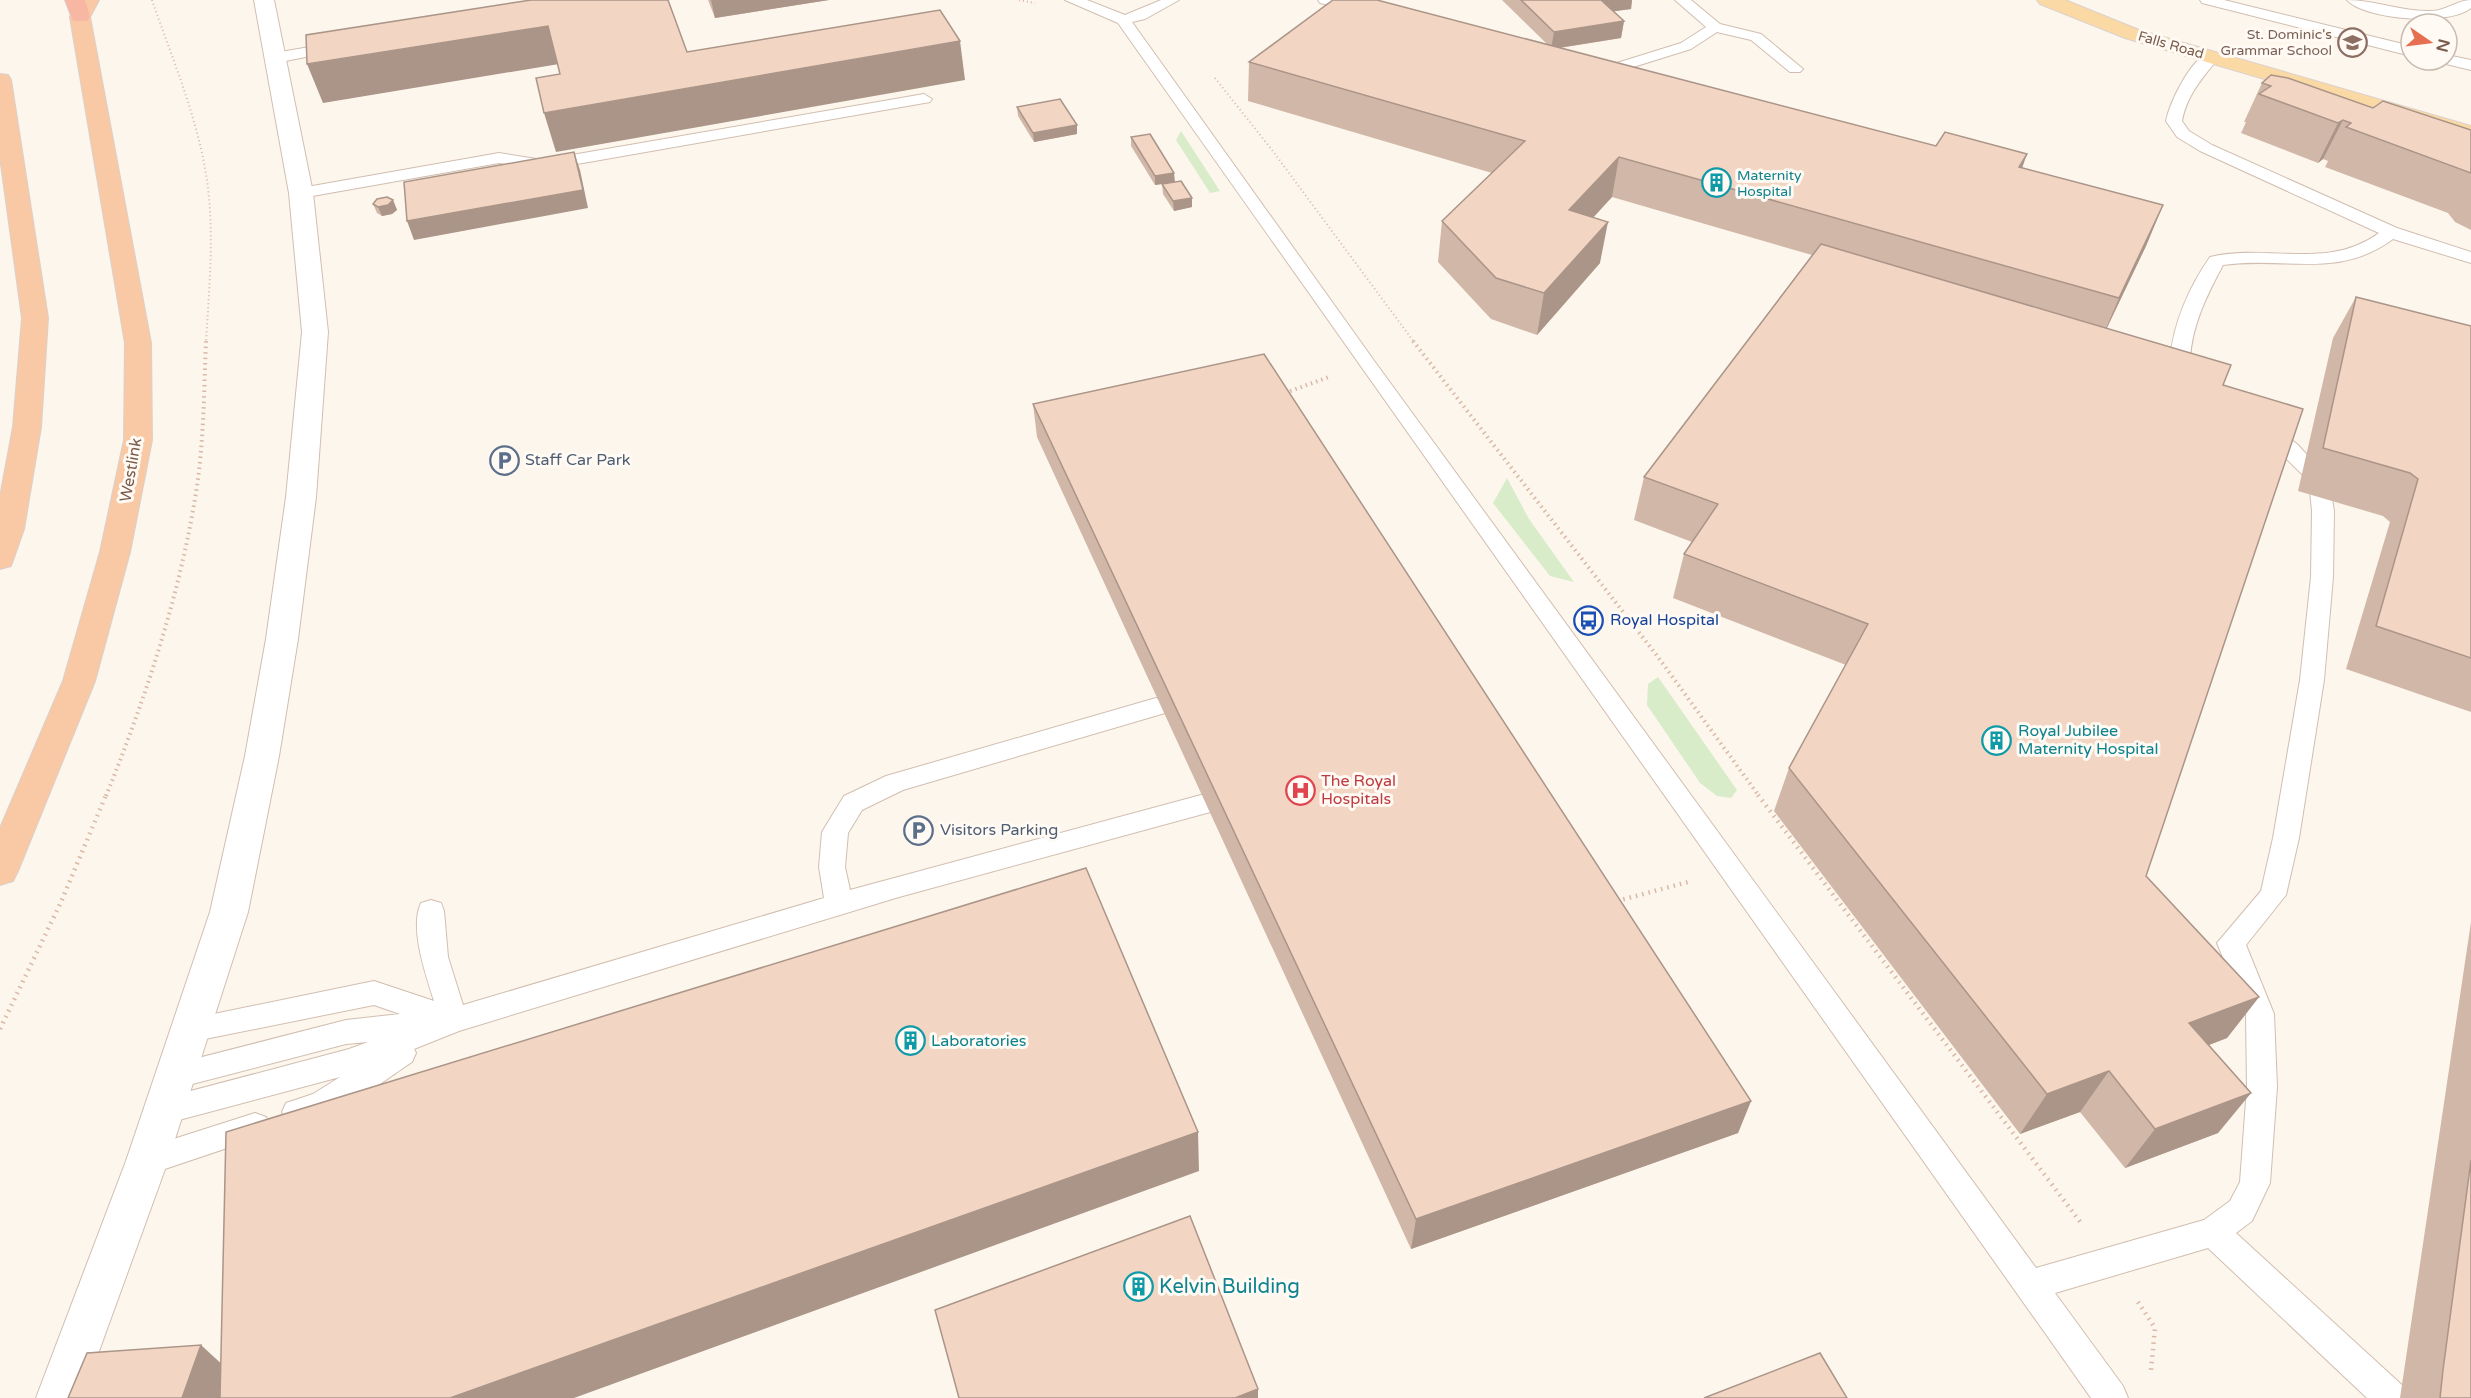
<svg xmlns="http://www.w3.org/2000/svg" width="2471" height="1398" viewBox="0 0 2471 1398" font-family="'Varela Round',sans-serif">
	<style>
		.green { fill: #d8ecc9 }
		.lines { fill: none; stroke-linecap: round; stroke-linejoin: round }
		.service-casing { stroke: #d1beb0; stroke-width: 2 }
		.minor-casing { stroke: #d1beb0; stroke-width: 2 }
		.primary-casing { stroke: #dad1cd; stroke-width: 2 }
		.trunk-casing { stroke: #dad1cd; stroke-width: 2 }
		.motorway-casing { stroke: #dad1cd; stroke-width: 2 }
		.path-far2 { stroke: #d9b8a5; stroke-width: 2; stroke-dasharray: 1 3; stroke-linecap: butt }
		.path-far1 { stroke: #d9b8a5; stroke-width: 4; stroke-dasharray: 1.5 4; stroke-linecap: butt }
		.path { stroke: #d9b8a5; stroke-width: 4.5; stroke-dasharray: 1.5 5; stroke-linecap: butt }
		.service { fill: #fff; fill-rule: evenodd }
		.minor { fill: #fff; fill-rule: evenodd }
		.primary { fill: #fbd9a5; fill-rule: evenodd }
		.trunk { fill: #f9c8a4; fill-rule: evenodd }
		.motorway { fill: #f7b7a3; fill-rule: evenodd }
		.wall { fill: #d1b7a8 }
		.shaded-wall { fill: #aa9588 }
		.building { fill: #f3d5c3; stroke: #aa9588; stroke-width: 1.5 }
		.labels { text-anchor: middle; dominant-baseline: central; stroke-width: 6; stroke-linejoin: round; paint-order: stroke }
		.far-education-label { font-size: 14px; fill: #785e54; stroke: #fffaf3; text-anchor: end }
		.far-street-label { font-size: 14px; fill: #7a5c4d; stroke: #fffaf3 }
		.far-culture-label { font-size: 14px; fill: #0d838f; stroke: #fffaf3; text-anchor: start }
		.service-label { font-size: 16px; fill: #4e5e75; stroke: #fffaf3; text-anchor: start }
		.street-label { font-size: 16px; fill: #7a5c4d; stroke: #fffaf3 }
		.transit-label { font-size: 16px; fill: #164399; stroke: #fffaf3; text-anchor: start }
		.culture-label { font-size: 16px; fill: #0d838f; stroke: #fffaf3; text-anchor: start }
		.health-label { font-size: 16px; fill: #be3a42; stroke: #fffaf3; text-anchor: start }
		.near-culture-label { font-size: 20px; fill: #0d838f; stroke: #fffaf3; text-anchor: start }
	</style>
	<rect width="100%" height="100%" fill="#fdf6ec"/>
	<path class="green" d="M1181,131L1220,191L1210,193L1176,140Z
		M1507,478L1529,519L1574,582L1550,576L1493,503Z
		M1658,677L1737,790L1731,798L1717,796L1700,783L1647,705L1648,684Z"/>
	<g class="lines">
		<defs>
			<path id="service" d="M1065,0H1087L1125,15L1161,0H1179L1145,19L1132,22L1375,362L2036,1268L2204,1220L2230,1201L2240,1182L2247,1087L2246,1014L2217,943L2261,891L2273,838L2300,680L2311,577L2312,511L2309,481L2255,428L2258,424H2272L2298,445L2329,479L2334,511L2333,577L2324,680L2299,838L2286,895L2246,945L2274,1014L2277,1087L2270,1183L2252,1221L2236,1233L2403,1386L2408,1398H2367L2208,1248L2055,1293L2123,1386L2128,1398H2091L1118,23Z
				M1318,0H1344L1369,6L1371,9L1364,13L1320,3Z
				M1675,0H1691L1720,24L1761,34L1803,69L1800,72H1790L1751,40L1717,32L1691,49L1614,73H1604L1601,70L1604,67L1681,43L1706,27Z
				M2200,0H2224L2411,46V56L2202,3Z
				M2347,0C2375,0 2402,12 2431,11C2446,11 2457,0 2471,0V8C2450,26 2365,20 2347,0Z
				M321,45L329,50L326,53L275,63L267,58L275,53Z
				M2211,52L2219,57C2203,78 2187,94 2182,121L2189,131L2212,145L2397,228L2471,252V263L2393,239C2338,280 2285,256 2223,265C2207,295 2192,325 2190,359L2206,377L2196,383L2189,381L2170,360C2173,324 2189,287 2210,257C2268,243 2327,271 2379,233L2200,151L2177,137L2166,121C2170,102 2191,57 2211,52Z
				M2447,55L2471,60V70L2442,63L2439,60H2447Z
				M924,94L932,99L930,102L543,170L499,163L301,198L292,193L301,188L499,153L543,160Z
				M1156,698L1165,701L1168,707L1165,713L903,790L862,810L848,833L845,867L850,890L1238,785L1247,788L1251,795L1247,802L899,897L459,1031L414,1049L416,1053L412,1062C384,1080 319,1133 286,1121L282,1112L286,1103L313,1094L340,1077L164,1124L154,1120L149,1111L154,1102L164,1098L349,1049L368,1042L346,1044L177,1088L167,1084L162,1075L167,1066L346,1020L400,1014L374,1005L190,1042L180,1039L176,1030L180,1021L374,981L434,1001C426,975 409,928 421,903L431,900L441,903L444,911L448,957L463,1005L824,898L819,867L822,832L844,796L886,776Z
				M255,1113L266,1117L270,1126L266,1135L147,1175L136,1171L132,1161L136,1151Z"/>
			<path id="minor" d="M254,0H274L313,193L328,332L316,497L298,639L279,756L248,912L168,1161L82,1398H36L126,1161L210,912L245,756L266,639L286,497L302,332L289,193Z"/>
			<path id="primary" d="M2037,0H2065L2139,30L2471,126V140L2125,38L2040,4Z"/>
			<path id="trunk" d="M79,0H99L90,17L151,343L152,440L130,552L95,681L18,871L13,881L0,885V828L63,681L100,552L124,440L125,343L70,17Z
				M0,74L8,75L11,80L48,318L41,427L24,529L11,566L0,569V497L13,427L22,318L0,157Z"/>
			<path id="motorway" d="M65,0H85L90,17L87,21H73Z"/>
		</defs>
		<use href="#service" class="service-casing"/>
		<use href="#minor" class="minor-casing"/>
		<use href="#primary" class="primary-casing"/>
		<use href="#trunk" class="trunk-casing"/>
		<use href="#motorway" class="motorway-casing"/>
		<path class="path-far2" d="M152,0C173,61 200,123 208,188C214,239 209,291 206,342
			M1019,0L1035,3
			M1215,78L1272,150L1414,342"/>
		<path class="path-far1" d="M1413,341L1658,657L1759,796
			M1285,393L1329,377
			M106,796C146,697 181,592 197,486C204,438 204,389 206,341"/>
		<path class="path" d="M1758,795L2081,1223
			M1617,901L1688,882
			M0,1029L61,902L106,795
			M2138,1302L2155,1328L2151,1370"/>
		<use href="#service" class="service"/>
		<use href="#minor" class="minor"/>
		<use href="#primary" class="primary"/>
		<use href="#trunk" class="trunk"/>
		<use href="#motorway" class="motorway"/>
	</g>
	<path class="wall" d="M708,0H829L715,18Z
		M1502,0H1632L1631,9L1613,11L1624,21L1621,38L1560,48L2163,205L2146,246L2107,328L2223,385L2146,876L2259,997L2227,1038L2209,1045L2251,1093L2218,1133L2125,1168L2080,1112L2020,1134L1774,811L1789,768L1846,665L1673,598L1684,554L1692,542L1634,520L1644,477L1812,255L1612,197L1593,218L1600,263L1537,335L1491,319L1438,262L1442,221L1492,173L1248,101L1249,62L1547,44Z
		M2262,83L2471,130V230L2455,222L2448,213L2325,167L2328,161L2323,159L2318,163L2241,133L2246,122H2244Z
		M1017,107L1077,125V134L1034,142L1018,116Z
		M1131,137L1175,182L1155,185L1131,146Z
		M1162,184L1192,207L1174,211L1163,194Z
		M393,200L397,210L392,214L382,216L377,213L373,204Z
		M2356,297L2471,326V712L2346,669L2390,522L2383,516L2298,491L2333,338Z
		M1033,404L1751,1101L1738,1133L1411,1249L1037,437Z
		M2471,922V1398H2400Z"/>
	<path class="shaded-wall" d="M711,0H829L715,18Z
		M1597,0H1632L1631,9L1595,14Z
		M1624,21L1621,38L1551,49L1554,32Z
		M548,26L559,64L323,103L307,64Z
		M960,41L965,80L556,152L544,113Z
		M2343,120L2323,159L2318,163L2338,123Z
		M1077,125V134L1034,142L1033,133Z
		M574,152L580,170L588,208L414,240L407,221Z
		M2027,154L2013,194L2019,167Z
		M1619,157L1612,197L1562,251L1569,210Z
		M1174,173L1175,182L1155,185V176Z
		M1192,198V207L1174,211L1173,201Z
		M393,200L397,210L392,214L382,216L378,207Z
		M2163,205L2146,246L2101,340L2119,298Z
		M1608,222L1600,263L1537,335L1544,293Z
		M2259,997L2227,1038L2159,1064L2189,1023Z
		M2109,1071L2080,1112L2020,1134L2047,1094Z
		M2251,1093L2218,1133L2125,1168L2155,1129Z
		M1751,1101L1738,1133L1411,1249L1416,1219Z
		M1198,1132L1199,1171L574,1398H450Z
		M201,1345L239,1380L233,1398H182Z
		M1258,1389V1398H1235Z"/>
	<path class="building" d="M531,0H668L687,52L940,10L960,41L544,113L536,78L560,74L548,26L307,64L306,35Z
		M1333,0H1377L1936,146L1945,132L2027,154L2019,167L2163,205L2119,298L1619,157L1569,210L1608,222L1544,293L1496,278L1442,221L1525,141L1249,62Z
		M1521,0H1601L1624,21L1554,32Z
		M2271,75L2288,78L2373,108L2383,101L2471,130V173L2346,127L2351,123L2343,120L2338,123L2259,94L2271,86L2262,83Z
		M1060,99L1077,125L1033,133L1017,107Z
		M1150,134L1174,173L1155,176L1131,137Z
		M574,152L583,190L407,221L404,182Z
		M1181,181L1192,198L1173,201L1162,184Z
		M387,197L393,200L388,205L378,207L373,204L377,199Z
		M1821,244L2231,365L2223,385L2303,409L2146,876L2259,997L2189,1023L2251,1093L2155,1129L2109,1071L2047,1094L1789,768L1868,624L1684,554L1718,504L1644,477Z
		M2356,297L2471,326V658L2376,626L2418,479L2410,473L2323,448Z
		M1264,354L1751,1101L1416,1219L1033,404Z
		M1086,868L1198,1132L450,1398H220L226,1132Z
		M2471,1160V1398H2440L2443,1370Z
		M1190,1216L1258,1389L1235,1398H959L935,1310Z
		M201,1345L182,1398H68L87,1353Z
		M1820,1353L1847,1398H1704Z"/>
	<defs>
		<symbol id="school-ring" viewBox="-11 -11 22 22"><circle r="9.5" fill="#fffaf3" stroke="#8d6e63" stroke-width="1.5"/><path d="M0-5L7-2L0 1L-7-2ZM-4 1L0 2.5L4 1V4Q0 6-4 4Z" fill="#8d6e63"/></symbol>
		<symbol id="building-ring" viewBox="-11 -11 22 22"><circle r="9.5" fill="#fffaf3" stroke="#0f9aa8" stroke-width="1.5"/><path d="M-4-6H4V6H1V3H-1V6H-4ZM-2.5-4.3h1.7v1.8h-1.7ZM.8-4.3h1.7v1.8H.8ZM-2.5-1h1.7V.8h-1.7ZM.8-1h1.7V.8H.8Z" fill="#0f9aa8"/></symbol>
		<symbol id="parking-ring" viewBox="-11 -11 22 22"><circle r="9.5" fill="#fffaf3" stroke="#5c6f8a" stroke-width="1.5"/><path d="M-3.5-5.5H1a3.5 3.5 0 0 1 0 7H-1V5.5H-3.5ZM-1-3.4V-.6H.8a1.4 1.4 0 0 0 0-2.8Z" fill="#5c6f8a"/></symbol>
		<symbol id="bus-ring" viewBox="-11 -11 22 22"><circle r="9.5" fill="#fffaf3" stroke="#1a4fb4" stroke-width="1.5"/><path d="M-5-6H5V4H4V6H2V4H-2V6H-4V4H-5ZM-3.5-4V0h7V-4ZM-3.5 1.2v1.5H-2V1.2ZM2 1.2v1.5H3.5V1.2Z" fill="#1a4fb4"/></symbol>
		<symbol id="hospital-ring" viewBox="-11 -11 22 22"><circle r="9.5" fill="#fffaf3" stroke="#e0444e" stroke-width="1.5"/><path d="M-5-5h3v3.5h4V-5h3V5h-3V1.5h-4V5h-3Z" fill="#e0444e"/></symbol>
	</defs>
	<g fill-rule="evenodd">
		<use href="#school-ring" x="2336" y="26" width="33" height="33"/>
		<use href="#building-ring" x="1700" y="166" width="33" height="33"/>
		<use href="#parking-ring" x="488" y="444" width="33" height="33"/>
		<use href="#bus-ring" x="1572" y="604" width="33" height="33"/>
		<use href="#building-ring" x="1980" y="724" width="33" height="33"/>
		<use href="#hospital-ring" x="1284" y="774" width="33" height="33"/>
		<use href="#parking-ring" x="902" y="814" width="33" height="33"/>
		<use href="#building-ring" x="894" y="1024" width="33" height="33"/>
		<use href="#building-ring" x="1122" y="1270" width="33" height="33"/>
	</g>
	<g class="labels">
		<g class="far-education-label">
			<text x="2332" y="34">St. Dominic's<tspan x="2332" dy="16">Grammar School</tspan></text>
		</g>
		<g class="far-street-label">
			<text transform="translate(2171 45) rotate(16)">Falls Road</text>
		</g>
		<g class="far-culture-label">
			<text x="1737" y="175">Maternity<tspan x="1737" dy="16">Hospital</tspan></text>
		</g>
		<g class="service-label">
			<text x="525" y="460">Staff Car Park</text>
			<text x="940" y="830">Visitors Parking</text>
		</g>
		<g class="street-label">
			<text transform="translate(131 470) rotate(-80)">Westlink</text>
		</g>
		<g class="transit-label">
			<text x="1610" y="620">Royal Hospital</text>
		</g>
		<g class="culture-label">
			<text x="2018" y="731">Royal Jubilee<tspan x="2018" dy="18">Maternity Hospital</tspan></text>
			<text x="931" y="1041">Laboratories</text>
		</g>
		<g class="health-label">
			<text x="1321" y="781">The Royal<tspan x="1321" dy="18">Hospitals</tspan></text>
		</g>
		<g class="near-culture-label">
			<text x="1159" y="1287">Kelvin Building</text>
		</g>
	</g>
	<g transform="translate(2429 42) rotate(104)"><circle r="28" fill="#fffaf3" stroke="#cabbb1" stroke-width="1.5"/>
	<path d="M0-4.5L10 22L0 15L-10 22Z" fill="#e76f51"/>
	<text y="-9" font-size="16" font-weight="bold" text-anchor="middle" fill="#7a5c4d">N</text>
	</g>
</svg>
